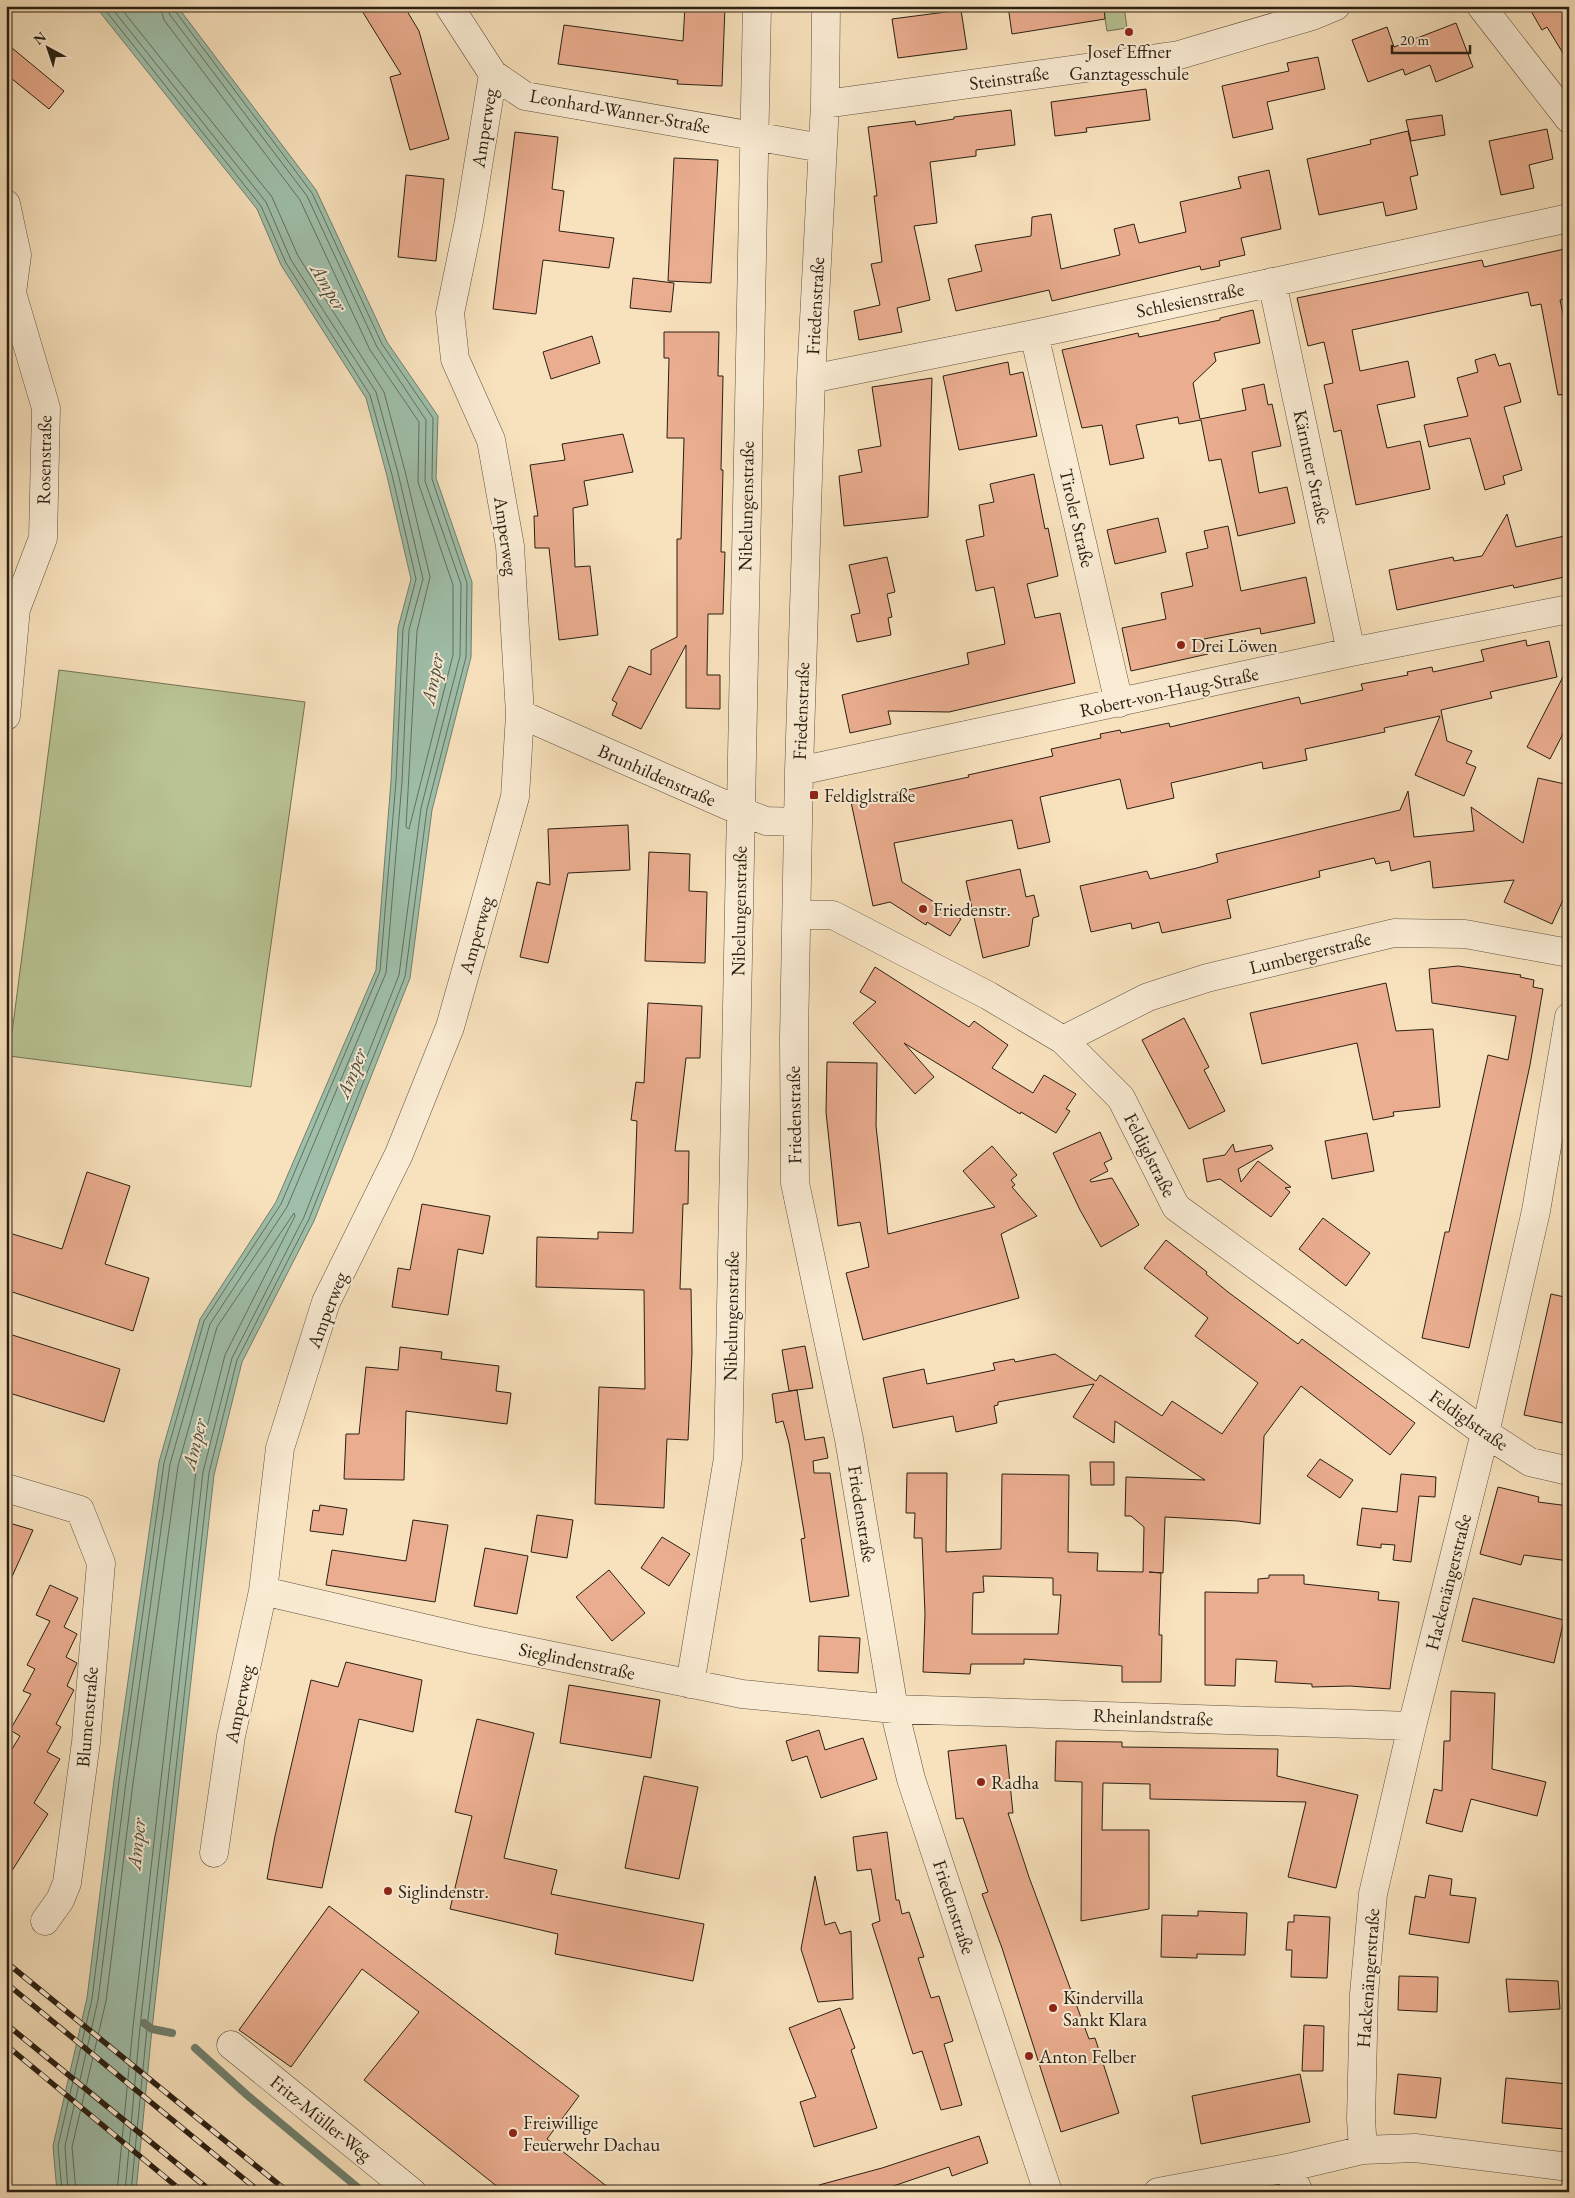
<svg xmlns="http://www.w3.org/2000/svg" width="1575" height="2198" viewBox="0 0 1575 2198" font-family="'EB Garamond',serif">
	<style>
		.green { fill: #b9c494; stroke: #727254 }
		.water { fill: #9fbfaa; stroke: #707f6e }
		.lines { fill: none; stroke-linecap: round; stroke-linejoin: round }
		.shore { stroke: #646f5e; stroke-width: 1 }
		.stream { stroke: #707f6e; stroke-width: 8 }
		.building { fill: #eaad8f; stroke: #2a1f13; fill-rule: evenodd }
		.minor-casing { stroke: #5e503e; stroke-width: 29 }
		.minor { stroke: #faecd4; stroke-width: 28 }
		.rail-casing { stroke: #2a1f13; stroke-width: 5.5 }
		.rail { stroke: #faecd4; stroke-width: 4; stroke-dasharray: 11; stroke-linecap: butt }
		.poi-dot { fill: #8f2418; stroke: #faecd4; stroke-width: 2 }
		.labels { text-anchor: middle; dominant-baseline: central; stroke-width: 4; stroke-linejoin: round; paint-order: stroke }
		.poi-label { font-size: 19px; fill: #2a1f13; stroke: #faecd4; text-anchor: start }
		.street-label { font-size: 19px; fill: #2a1f13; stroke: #faecd4 }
		.water-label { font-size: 20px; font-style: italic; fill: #4d4f40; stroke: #faecd4 }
	</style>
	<rect width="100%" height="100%" fill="#f8e2bd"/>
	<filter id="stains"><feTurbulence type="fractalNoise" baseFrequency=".004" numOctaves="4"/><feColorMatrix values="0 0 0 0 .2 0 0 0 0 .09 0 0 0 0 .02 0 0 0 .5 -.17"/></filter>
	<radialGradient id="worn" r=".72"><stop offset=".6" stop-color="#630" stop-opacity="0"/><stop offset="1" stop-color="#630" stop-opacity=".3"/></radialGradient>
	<path class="green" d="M1103,6H1124L1127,28L1107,31Z
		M59,670L305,702L251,1087L9,1056Z"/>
	<path class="water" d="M95,6H177L316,190L387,342L438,416L436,478L472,582L471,657L432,810L410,978L314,1221L242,1362L214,1475L152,2029L136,2192H57L53,2146L87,1998L114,1780L159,1462L200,1319L276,1202L376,970L391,781L398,628L411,579L387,476L366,398L281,265L257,209Z"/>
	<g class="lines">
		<path class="shore" d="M119,6L272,197L298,256L384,392L405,471L430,577L417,631L406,827L409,829L453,655V585L418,482L419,422L370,350L300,200L164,20L160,6
			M62,2192L58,2146L92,1999L119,1781L164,1463L204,1321L281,1204L380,971L396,781L403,629L416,579L392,475L370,395L286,263L261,206L102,6
			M68,2192L65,2146L98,2000L126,1782L170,1464L210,1324L287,1207L386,973L402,782L409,630L423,579L398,473L376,392L291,260L266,202L110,6
			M76,2192L72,2147L106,2001L133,1783L178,1466L217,1327L294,1213L295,1216L225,1355L196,1471L133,2027L117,2192
			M125,2192L140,2027L203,1472L232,1358L304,1217L399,975L421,808L460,656L461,584L425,481L426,420L377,347L307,196L170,15L167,6
			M131,2192L147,2028L209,1473L237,1360L309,1219L405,977L427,809L466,657L467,583L432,479L433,418L382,344L312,193L175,11L174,6"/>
		<path class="stream" d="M144,2023L152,2029L172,2033
			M195,2048L247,2095L363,2192"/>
	</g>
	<path class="building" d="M359,6H404L419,31L449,139L410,150L390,77L401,74Z
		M685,6H725L722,86L677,84L678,80L558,64L564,25L683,41Z
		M1008,6H1104L1105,19L1012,34Z
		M1528,6H1569V63L1547,27L1542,30Z
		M961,10L967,49L898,58L892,19Z
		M1456,23L1473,67L1436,82L1430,65L1405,75L1403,69L1368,82L1352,40L1387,27L1394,47Z
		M6,43L64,91L49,109L6,74Z
		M1318,57L1325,89L1267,102L1273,129L1233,138L1222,86L1289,71L1287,63Z
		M1146,89L1150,120L1086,128L1087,132L1055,136L1051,102Z
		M1011,110L1015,145L976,150V156L930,162L937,223L914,226L930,300L897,308L902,332L859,340L854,311L880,305L871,264L882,262L874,196H877L868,127L915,121L916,125L954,119V117Z
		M1442,115L1445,135L1411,141L1406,120Z
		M1547,129L1553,159L1529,165L1534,188L1501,195L1489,141Z
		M1408,131L1418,175L1410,177L1417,209L1386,216L1383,202L1319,215L1307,159L1371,144L1370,140Z
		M515,132L558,137L552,189L564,191L559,231L614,238L609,268L543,260L536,314L493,309Z
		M674,158L718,160L711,283L668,281Z
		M1269,170L1281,229L1241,238L1245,255L1219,261L1220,266L1201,270L1200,266L1052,301L1049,290L956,311L948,279L982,271L975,245L1031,236L1032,217L1051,214L1061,269L1120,255L1114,229L1134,224L1139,243L1186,232L1180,202L1241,188L1238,177Z
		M406,175L444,179L436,261L398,257Z
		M1569,248V298L1560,300L1569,340V394L1558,395L1541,304L1531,306L1528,292L1352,330L1360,371L1408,361L1415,397L1377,405L1387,448L1420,441L1430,489L1356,505L1341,430L1334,432L1324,385L1333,383L1324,342L1308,346L1297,298L1482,260L1484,267Z
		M633,278L674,283L671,312L630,308Z
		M1253,310L1260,343L1214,353L1216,361L1193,383L1200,419L1246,410L1242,389L1264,384L1268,405L1272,404L1281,446L1252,452L1259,493L1287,487L1295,523L1238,536L1221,459L1209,461L1201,420L1179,424L1178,417L1136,425L1144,458L1110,465L1102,425L1082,428L1062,350L1138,333L1139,337L1220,320V318Z
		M664,332H719L718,376H723L721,470H723L721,552H725L723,614H708L707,675H720V709L686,708V645L641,729L612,715L617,703L612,700L629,666L651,675V650L677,637V539H681L684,438H667L669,358H664Z
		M592,336L600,363L551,379L543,352Z
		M1495,354L1499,366L1510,363L1521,402L1504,407L1522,470L1503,476L1505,484L1485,490L1470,438L1429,447L1424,425L1468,416L1457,378L1478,372L1475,360Z
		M1008,362L1010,375L1023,372L1037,436L959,450L943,376Z
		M932,378L928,517L844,526L839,476L862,472L858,450L881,446L872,387Z
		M623,434L633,472L584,481L588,505L573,508L575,567L590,566L598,635L559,640L549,548H535L534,516H538L530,465L565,460L562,444Z
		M1034,474L1045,529L1048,528L1058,576L1027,584L1035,618L1060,613L1075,683L949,712L888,711L891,724L850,733L842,695L969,664L967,653L1005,644L994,587L976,591L966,540L984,536L979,505L994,502L990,484Z
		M1507,514L1516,547L1569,535V576L1514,588L1513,585L1397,610L1389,570L1453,557L1454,561L1482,556Z
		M1158,518L1166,552L1115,564L1107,530Z
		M1228,526L1241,591L1306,577L1315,623L1261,634L1260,628L1204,639L1208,654L1131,671L1122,628L1166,619L1161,593L1193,586L1186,553L1208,548L1204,531Z
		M887,557L895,592L887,594L892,617L888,618L891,635L857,642L851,615L860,613L849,565Z
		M1526,640L1527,646L1549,641L1557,677L1490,692L1492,698L1441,710L1447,741L1472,751L1466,763L1476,767L1464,796L1415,775L1440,716L1384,728L1385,732L1305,749L1307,760L1263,769L1262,762L1171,783L1174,798L1127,809L1120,779L1040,797L1050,842L1018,849L1012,820L894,843L902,882L961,919L950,936L927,922L926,925L890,902L873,906L851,802L969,777L968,775L1053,756L1051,749L1101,738L1100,734L1120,730L1121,733L1169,723L1170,727L1299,697L1301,704L1363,690L1361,684L1408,675L1407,672L1432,667L1433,672L1484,661L1481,650Z
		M1569,665V722L1550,759L1527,747Z
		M1538,778L1569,785V857L1563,881L1569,884V887L1552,924L1504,902L1514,880L1433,888L1430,861L1391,871L1389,861L1376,864L1374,858L1319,871L1320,877L1227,900L1231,918L1162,933L1159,922L1132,929L1131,923L1091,932L1080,886L1147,871L1150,879L1197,868L1218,862L1216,854L1400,810L1408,791L1414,837L1474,831L1471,807L1523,843Z
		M628,825L630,870L568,873L548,963L520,957L537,882L550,885L548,829Z
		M649,852L690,854L689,891L707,892L705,963L645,961Z
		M1020,869L1026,897L1034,895L1039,916L1033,918L1029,946L983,958L966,881Z
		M1458,966L1521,975L1520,977L1534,980L1533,987L1543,989L1530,1065L1469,1348L1422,1338L1445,1232H1449L1488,1055L1508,1060L1516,1016L1432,1003L1429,969Z
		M875,967L969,1027L974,1021L1008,1045L992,1068L1033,1093L1044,1075L1076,1094L1066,1109L1070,1111L1056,1133L1021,1112L1020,1114L904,1043L934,1077L915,1094L853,1023L876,1002L860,992Z
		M1386,983L1396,1031L1433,1029L1440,1107L1393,1112L1394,1116L1373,1120L1357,1043L1262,1064L1250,1013Z
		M648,1003L702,1006L700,1058H686L675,1151H689L688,1204H683L680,1289H691L692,1353L688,1440L667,1439L664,1508L595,1504L599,1387L645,1389L644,1290L536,1287L537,1237L598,1239V1232L633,1233L637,1121L631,1120L636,1082L644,1083Z
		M1184,1018L1209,1067L1204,1070L1225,1111L1189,1129L1142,1040Z
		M827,1062L877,1063L876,1126L888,1234L995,1207L963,1171L992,1146L1017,1175L1011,1180L1015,1185L1012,1187L1037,1216L1001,1234L1019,1298L863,1340L846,1273L869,1267L860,1222L838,1226L826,1112Z
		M1100,1132L1112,1159L1104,1163L1108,1171L1090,1180L1091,1182L1112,1178L1139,1225L1101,1247L1080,1210L1053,1153Z
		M1367,1133L1374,1171L1332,1179L1325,1141Z
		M1233,1144L1235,1152L1271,1145L1273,1149L1238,1169L1241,1182L1258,1161L1291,1187L1285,1188L1290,1192L1271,1217L1220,1179L1207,1182L1203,1159L1225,1155Z
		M87,1172L130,1186L105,1264L149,1278L133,1331L6,1290V1232L62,1249Z
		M422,1204L490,1216L483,1254L458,1249L448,1315L392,1307L398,1268L410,1270Z
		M1323,1218L1370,1253L1346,1286L1299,1249Z
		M1166,1240L1207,1272L1206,1274L1228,1292L1298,1344L1302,1339L1415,1423L1390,1455L1301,1386L1264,1436L1260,1524L1238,1521L1165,1517L1163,1573L1149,1572L1161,1573L1159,1635H1162L1161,1682H1122V1666L1024,1659V1664H971L970,1674L923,1672L925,1614L922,1538H914L915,1513H906L907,1473H947L946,1552L1001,1549L1002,1474L1069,1475L1068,1552L1098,1553L1097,1571L1143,1572L1144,1527L1131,1516H1125L1126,1477L1205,1480L1115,1421L1114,1443L1073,1417L1094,1384L998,1402V1405L994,1406L997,1423L956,1432L953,1416L893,1428L883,1378L924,1369L927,1384L995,1370L993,1363L1014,1359L1015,1362L1055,1354L1096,1381L1100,1375L1162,1416L1172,1401L1222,1434L1258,1383L1195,1336L1208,1318L1144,1268ZM983,1576L1053,1578V1595H1061L1058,1634H972L973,1593L984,1592Z
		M1551,1294L1569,1298V1399L1563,1423L1524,1415Z
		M6,1333L120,1369L104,1422L6,1392Z
		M805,1346L813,1388L789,1391L782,1350Z
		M400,1347L442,1352L441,1359L499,1366L496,1391L511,1393L507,1424L406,1411L404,1480L344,1479L346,1434H359L366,1367L398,1370Z
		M797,1390L805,1440L824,1437L828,1458L813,1461L814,1473H830L849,1596L810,1602L801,1539L805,1538L789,1443L783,1421L776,1423L772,1394Z
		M1320,1459L1353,1480L1340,1498L1307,1476Z
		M1090,1462H1114V1485H1091Z
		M1401,1474L1436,1477L1435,1497L1419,1496L1411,1562L1393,1560L1395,1545L1381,1544V1548L1357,1545L1362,1508L1397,1512Z
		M1498,1487L1539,1497L1538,1502L1569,1506V1561L1524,1555L1521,1565L1480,1554Z
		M320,1505L347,1509L343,1535L310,1531L313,1510L319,1511Z
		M537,1515L573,1520L567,1558L531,1552Z
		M413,1520L448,1525L435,1602L326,1585L332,1550L406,1561Z
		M6,1522L33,1530L6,1590Z
		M662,1537L690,1554L669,1586L641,1568Z
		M485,1548L528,1556L517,1614L474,1606Z
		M609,1570L645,1613L612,1641L576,1597Z
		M1269,1575H1304V1584L1379,1592L1378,1600L1399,1602L1390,1689L1350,1686L1312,1687V1684L1275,1682L1277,1661L1236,1659L1235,1686L1205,1685V1592L1258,1593V1579L1269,1578Z
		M50,1585L78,1598L64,1627L77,1634L66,1657L77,1663L67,1686L74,1690L56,1724L61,1727L47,1752L60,1759L34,1803L48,1814L6,1880V1759L20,1736L10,1730L31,1694L23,1691L35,1669L27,1665L50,1621L36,1615Z
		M1473,1598L1564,1620L1554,1663L1462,1641Z
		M819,1636L860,1638L858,1673L818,1671Z
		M346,1662L422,1680L413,1732L359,1719L322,1888L267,1879L275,1836L311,1680L338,1687Z
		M569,1685L660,1700L651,1758L560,1743Z
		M1451,1691L1495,1693L1492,1769L1546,1782L1537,1816L1471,1799L1462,1832L1426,1823L1434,1789L1442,1791L1444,1741H1450Z
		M477,1719L534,1733L504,1858L557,1870L551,1894L704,1924L693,1981L555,1954L558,1934L450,1909L472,1816L455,1812Z
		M819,1730L825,1750L863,1738L877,1779L821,1798L807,1756L792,1761L786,1741Z
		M1056,1741L1122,1742V1747L1278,1749L1277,1776L1358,1795L1336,1888L1288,1877L1306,1802L1150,1799V1784L1103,1783L1102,1830H1149V1909L1081,1921L1082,1782L1055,1781Z
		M1006,1745L1013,1813H1008L1029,1877L1089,2039L1095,2038L1119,2113L1061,2132L1002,1948L982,1894L988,1892L963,1818L956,1819L948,1751Z
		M644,1776L698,1787L679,1879L625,1868Z
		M887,1832L896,1900H899L902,1914L909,1912L924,1957L918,1958L931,1998L939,1996L953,2041L944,2044L962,2105L941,2110L922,2051L913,2054L872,1924L880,1921L871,1869L857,1871L853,1837Z
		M1429,1875L1452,1879L1450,1895L1476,1898L1469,1943L1409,1934L1415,1896L1425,1898Z
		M815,1876L825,1925L835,1922L840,1934L851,1931L853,1999L818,2002L801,1949Z
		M329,1906L579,2096L547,2139L614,2192H504L364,2080L419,2012L362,1969L291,2067L239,2030Z
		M1198,1911L1247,1913L1245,1955L1197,1954V1958L1161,1957L1162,1915L1198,1916Z
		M1294,1915L1330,1917L1327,1978L1291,1977L1292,1950H1286L1288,1922H1294Z
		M1399,1976L1438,1977L1437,2012L1398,2010Z
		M1506,1979L1558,1981L1560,2009L1509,2012Z
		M840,2008L855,2048L851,2050L877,2128L814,2147L800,2102L816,2097L789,2028Z
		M1304,2025L1324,2026L1323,2071H1302Z
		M1300,2074L1310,2122L1201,2144L1192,2096Z
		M1398,2074L1441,2078L1436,2118L1394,2114Z
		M1506,2078L1568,2084L1564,2129L1502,2123Z
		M979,2136L988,2163L952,2176L949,2167L876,2192H820L819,2185L882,2168Z"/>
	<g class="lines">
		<defs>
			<path id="minor" d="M826,6L825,104L811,379L799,771L794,1038L795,1183L849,1439L894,1709L911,1779L1048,2192
				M1481,6L1569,119
				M493,74L525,96L822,148
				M825,104L1179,55L1312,16L1336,6
				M6,204L17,255L12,293L46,408L43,538L16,609L6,716
				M1272,282L1351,652
				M1034,334L1119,703
				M811,379L1034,334L1569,218
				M520,714L740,811L766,821L798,822
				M799,771L1351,652L1569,609
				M797,915H833L989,996L1063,1040L1121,1098L1176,1207L1485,1433L1530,1462L1569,1471
				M1063,1040L1148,997L1207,978L1394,933L1465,934L1569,953
				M6,1488L80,1510L101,1563L86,1742L67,1883L60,1900L45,1921
				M263,1591L475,1640L742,1694L894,1709L1412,1726
				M690,1684L728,1458L757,6
				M214,1853L231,1736L263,1591L280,1448L326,1302L399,1154L450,1027L515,797L520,714L510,546L491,440L455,359L450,313L469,221L493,74L449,6
				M231,2045L412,2192
				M1363,2150L1361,2119L1364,1994L1373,1894L1412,1726L1485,1433L1536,1211L1569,1017
				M1287,2168L1299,2192
				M1158,2192L1287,2168L1363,2150L1415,2148L1569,2167"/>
		</defs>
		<use href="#minor" class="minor-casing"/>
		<use href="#minor" class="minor"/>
		<defs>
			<path id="rail" d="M6,1962L288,2192
				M6,1983L260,2192
				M6,2024L212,2192
				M6,2045L183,2192"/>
		</defs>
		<use href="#rail" class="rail-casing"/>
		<use href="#rail" class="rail"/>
	</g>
	<g class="poi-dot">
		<circle cx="1129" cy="32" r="5"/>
		<circle cx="1181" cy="645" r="5"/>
		<rect x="809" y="790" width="10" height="10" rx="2.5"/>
		<circle cx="923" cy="909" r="5"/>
		<circle cx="981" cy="1782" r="5"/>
		<circle cx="388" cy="1891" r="5"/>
		<circle cx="1053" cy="2008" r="5"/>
		<circle cx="1029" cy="2056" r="5"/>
		<circle cx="513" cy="2133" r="5"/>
	</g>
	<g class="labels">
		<g class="poi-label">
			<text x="1129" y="51" text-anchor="middle">Josef Effner<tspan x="1129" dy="22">Ganztagesschule</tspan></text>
			<text x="1191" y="645">Drei Löwen</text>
			<text x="824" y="795">Feldiglstraße</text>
			<text x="933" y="909">Friedenstr.</text>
			<text x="991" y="1782">Radha</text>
			<text x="398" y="1891">Siglindenstr.</text>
			<text x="1063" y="1997">Kindervilla<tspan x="1063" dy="22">Sankt Klara</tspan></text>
			<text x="1039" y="2056">Anton Felber</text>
			<text x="523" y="2122">Freiwillige<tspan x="523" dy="22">Feuerwehr Dachau</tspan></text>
		</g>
		<g class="street-label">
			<text transform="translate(1009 78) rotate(-8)">Steinstraße</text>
			<text transform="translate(620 111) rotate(10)">Leonhard-Wanner-Straße</text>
			<text transform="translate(484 128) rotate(-81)">Amperweg</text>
			<text transform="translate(1190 300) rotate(-12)">Schlesienstraße</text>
			<text transform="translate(815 306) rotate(-87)">Friedenstraße</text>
			<text transform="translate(44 460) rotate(-89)">Rosenstraße</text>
			<text transform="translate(1312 467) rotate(78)">Kärntner Straße</text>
			<text transform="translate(746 506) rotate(-89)">Nibelungenstraße</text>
			<text transform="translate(1077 518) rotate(77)">Tiroler Straße</text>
			<text transform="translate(506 536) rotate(82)">Amperweg</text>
			<text transform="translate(1169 692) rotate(-12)">Robert-von-Haug-Straße</text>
			<text transform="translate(801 711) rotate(-88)">Friedenstraße</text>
			<text transform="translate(657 775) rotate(24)">Brunhildenstraße</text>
			<text transform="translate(739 911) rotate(-89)">Nibelungenstraße</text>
			<text transform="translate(476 935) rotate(-74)">Amperweg</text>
			<text transform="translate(1310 953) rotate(-14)">Lumbergerstraße</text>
			<text transform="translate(794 1115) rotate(-91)">Friedenstraße</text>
			<text transform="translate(1150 1155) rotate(63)">Feldiglstraße</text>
			<text transform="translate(327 1310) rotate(-69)">Amperweg</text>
			<text transform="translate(731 1316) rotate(-89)">Nibelungenstraße</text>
			<text transform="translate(1469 1420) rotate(35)">Feldiglstraße</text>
			<text transform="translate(862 1514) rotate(81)">Friedenstraße</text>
			<text transform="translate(1448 1582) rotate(-76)">Hackenängerstraße</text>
			<text transform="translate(577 1661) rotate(12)">Sieglindenstraße</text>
			<text transform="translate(239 1704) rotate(-78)">Amperweg</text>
			<text transform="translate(87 1717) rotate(-85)">Blumenstraße</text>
			<text transform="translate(1153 1717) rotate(2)">Rheinlandstraße</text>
			<text transform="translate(954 1907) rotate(72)">Friedenstraße</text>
			<text transform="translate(1368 1978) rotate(-86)">Hackenängerstraße</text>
			<text transform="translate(321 2118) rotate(39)">Fritz-Müller-Weg</text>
		</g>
		<g class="water-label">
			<text transform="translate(329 287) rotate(59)">Amper</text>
			<text transform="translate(432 679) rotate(-79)">Amper</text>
			<text transform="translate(351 1073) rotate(-68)">Amper</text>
			<text transform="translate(194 1444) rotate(-76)">Amper</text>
			<text transform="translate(136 1844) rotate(-84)">Amper</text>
		</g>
	</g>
	<rect width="1575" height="2198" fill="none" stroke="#f8e2bd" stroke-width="25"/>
	<rect x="8" y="8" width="1560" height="2183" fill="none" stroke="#2a1f13" stroke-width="2.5"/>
	<rect x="12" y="12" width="1550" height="2173" fill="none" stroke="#2a1f13"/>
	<g transform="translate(48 48) rotate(320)" stroke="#faecd4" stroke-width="4" paint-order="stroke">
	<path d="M0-4L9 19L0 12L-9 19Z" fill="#2a1f13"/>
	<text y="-8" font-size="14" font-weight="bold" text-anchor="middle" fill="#2a1f13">N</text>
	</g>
	<path d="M1392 45v8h78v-8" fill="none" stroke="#2a1f13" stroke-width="2.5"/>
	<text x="1400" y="45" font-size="15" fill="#2a1f13" stroke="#faecd4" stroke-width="4" paint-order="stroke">20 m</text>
	<rect width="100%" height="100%" filter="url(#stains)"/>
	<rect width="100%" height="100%" fill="url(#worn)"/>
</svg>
